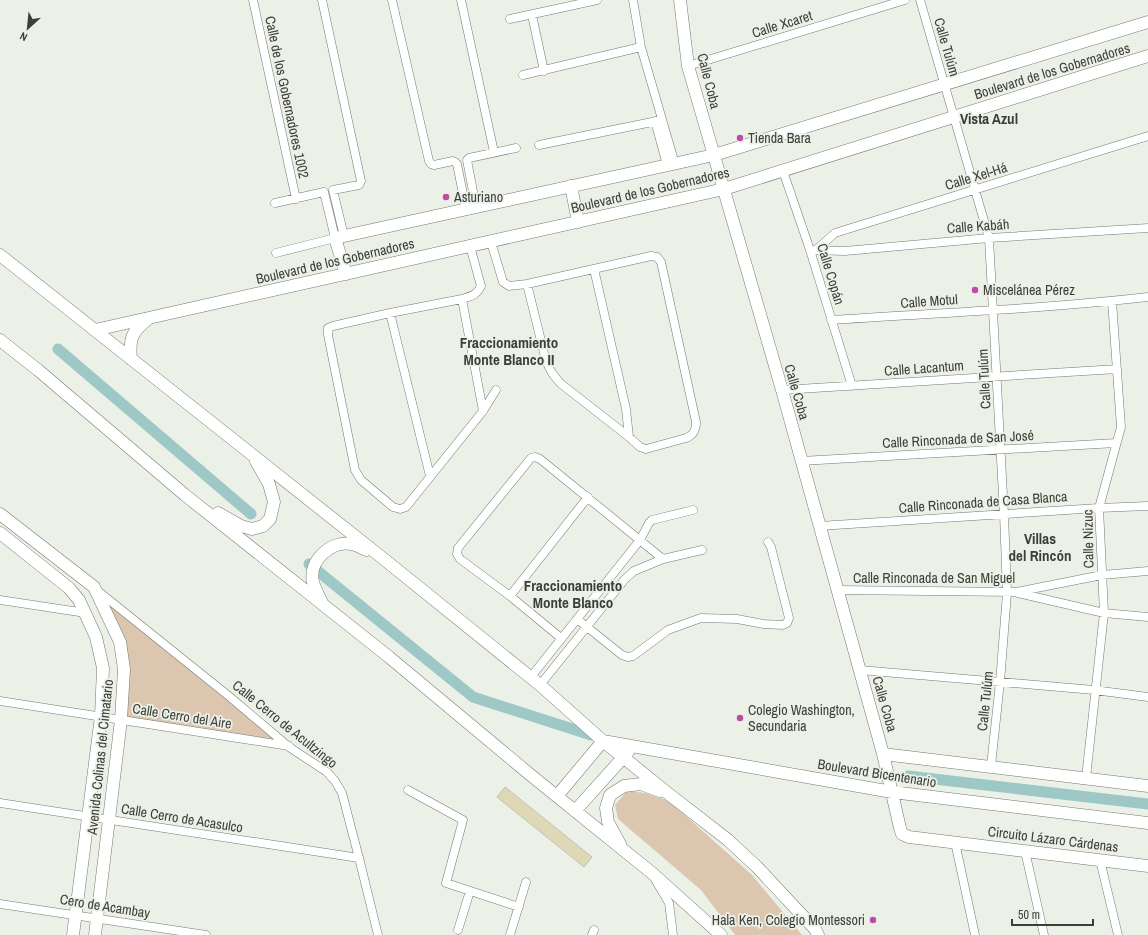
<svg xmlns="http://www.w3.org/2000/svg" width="1148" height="935" viewBox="0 0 1148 935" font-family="'Archivo Narrow',sans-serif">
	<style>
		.green { fill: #dcc6af }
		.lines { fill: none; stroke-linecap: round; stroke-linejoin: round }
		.canal { stroke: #9dc8c5; stroke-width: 11 }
		.building { fill: #ded8b6; stroke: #c1bfb5 }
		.street-casing { stroke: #747970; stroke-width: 9 }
		.secondary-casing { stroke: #747970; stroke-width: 13 }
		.street { stroke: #fff; stroke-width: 8 }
		.secondary { stroke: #fff; stroke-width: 12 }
		.poi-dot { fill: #be4ba4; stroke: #ecf1e7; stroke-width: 1.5 }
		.labels { text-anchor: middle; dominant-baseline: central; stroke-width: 3.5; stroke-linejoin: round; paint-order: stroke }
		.street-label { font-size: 14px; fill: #3c3e3a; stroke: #ecf1e7 }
		.poi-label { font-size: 14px; fill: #3c3e3a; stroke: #ecf1e7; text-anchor: start }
		.neighbourhood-label { font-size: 15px; font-weight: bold; fill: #3c3e3a; stroke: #ecf1e7 }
	</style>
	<rect width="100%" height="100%" fill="#ecf1e7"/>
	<path class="green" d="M94,587L289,747L121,720L124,669Z
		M627,791L645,793L669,801L752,875L802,935H735L701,890L618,819L615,805Z"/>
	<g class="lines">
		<path class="canal" d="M58,349L251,514
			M309,564L473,697L591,735
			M908,776L1148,804"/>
	</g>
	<path class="building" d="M505,787L592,857L584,867L497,797Z"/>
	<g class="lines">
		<defs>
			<path id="street" d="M253,0L296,199
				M322,0L361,181L359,185L333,190L344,236
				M392,0L429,161L431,164L434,165L453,161L455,162L457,164L466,209
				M461,0L494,152
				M633,0L641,47L675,164
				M920,0L989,238L1004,514L1007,593L1000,682L991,766
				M532,15L544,71
				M510,19L597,0
				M688,66L905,0
				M523,75L641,47
				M655,121L667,165
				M539,145L662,120
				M783,171L810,250L852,386
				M275,203L324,192L335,238L276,253
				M476,207L467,160L469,158L516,148
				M491,242L503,282L509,286L527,284L651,256L657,257L661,262L696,422C696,430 694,435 686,438L646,449L640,447L629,437L560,383L552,373L546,361L527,284
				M470,246L481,286C476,296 471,296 462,299L390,313L333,326L328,328V335L355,470L361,480L393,507L400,509L406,507L483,411L496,390
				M817,249L835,233L1148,136
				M810,250L845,251L989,238L1148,228
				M594,269L626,409L629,437
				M462,299L483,411
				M390,313L430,476
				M831,320C937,313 1043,309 1148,297
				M782,390L1117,369
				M801,461L1116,443
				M819,526L1099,508L1148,506
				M837,590L1016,592L1102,575L1148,571
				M98,591L230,697L289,747L327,772L335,781L342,793L359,858L378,935
				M1018,593L1104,613L1148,617
				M510,596L588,497
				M0,600L86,613
				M577,619L622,655L628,657L633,656L668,630L701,618L737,619L764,624L783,625L787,623L789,618L771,547L768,542
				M561,638L510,596L460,559L457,554L458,548L531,458L535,457L540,459L663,559
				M860,670L1094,690L1148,697
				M530,678L640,540L649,523L652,520L693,510
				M540,685L625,579L634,571L663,559L702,550
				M0,701L289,746
				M1086,778L1104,613L1099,508L1121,427L1112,301
				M408,790L463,820L446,883L519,907
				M0,803L359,858
				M955,842L975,935
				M1025,851L1044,935
				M1100,860L1118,935
				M656,881L669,903L673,935
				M0,904L206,935
				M458,930L470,891
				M510,935L526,882
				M592,935L594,930"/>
			<path id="secondary" d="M680,0L688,66L782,390L883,754L900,828L902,834L909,837L1148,866
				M571,186L578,222
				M0,255L380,556L540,685L603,741L670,795L728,840L757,867L815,929L818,935
				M346,274L335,238L714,155L1148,22
				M95,330L724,189L1148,56
				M0,340L38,370L185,495L389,657L533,777L652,873L721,935
				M131,359C129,337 132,332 149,318
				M218,513L241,526L252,529L263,526L270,519L274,502L269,484L256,461
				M0,514L94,587L120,642L124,669L121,720L95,935
				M0,533L69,588L79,600L96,637L103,668L101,716L73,935
				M322,603C319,596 315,589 313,582C308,561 331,540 352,544C356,545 362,548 366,550
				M883,754L1148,786
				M557,796L603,741L892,792L1148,823
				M575,811L628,752
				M620,844L608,822L606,808L610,795L624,786L641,784L660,791"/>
		</defs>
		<use href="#street" class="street-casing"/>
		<use href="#secondary" class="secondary-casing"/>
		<use href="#street" class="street"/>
		<use href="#secondary" class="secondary"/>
	</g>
	<g class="poi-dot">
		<circle cx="740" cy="138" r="4"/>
		<circle cx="446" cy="197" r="4"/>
		<circle cx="975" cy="290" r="4"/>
		<circle cx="740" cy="718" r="4"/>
		<circle cx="873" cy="920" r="4"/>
	</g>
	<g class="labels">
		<g class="street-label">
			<text transform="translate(782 24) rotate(-17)">Calle Xcaret</text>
			<text transform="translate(947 47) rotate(74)">Calle Tulúm</text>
			<text transform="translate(1052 71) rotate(-17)">Boulevard de los Gobernadores</text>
			<text transform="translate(709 81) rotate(76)">Calle Coba</text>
			<text transform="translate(287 97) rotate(78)">Calle de los Gobernadores 1002</text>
			<text transform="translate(976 176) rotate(-17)">Calle Xel-Há</text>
			<text transform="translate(650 190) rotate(-13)">Boulevard de los Gobernadores</text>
			<text transform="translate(978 226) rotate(-4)">Calle Kabáh</text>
			<text transform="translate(335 261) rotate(-13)">Boulevard de los Gobernadores</text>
			<text transform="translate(831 274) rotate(73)">Calle Copán</text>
			<text transform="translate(929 301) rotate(-4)">Calle Motul</text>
			<text transform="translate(924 368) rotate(-4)">Calle Lacantum</text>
			<text transform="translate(984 379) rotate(-93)">Calle Tulúm</text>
			<text transform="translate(797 392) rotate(74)">Calle Coba</text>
			<text transform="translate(958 439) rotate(-3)">Calle Rinconada de San José</text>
			<text transform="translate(983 502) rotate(-4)">Calle Rinconada de Casa Blanca</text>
			<text transform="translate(1088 539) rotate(-91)">Calle Nizuc</text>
			<text x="934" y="578">Calle Rinconada de San Miguel</text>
			<text transform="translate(985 701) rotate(-84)">Calle Tulúm</text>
			<text transform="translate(885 704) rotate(74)">Calle Coba</text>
			<text transform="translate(182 716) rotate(9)">Calle Cerro del Aire</text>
			<text transform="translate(285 724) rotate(39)">Calle Cerro de Acultzingo</text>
			<text transform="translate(100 757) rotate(-84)">Avenida Colinas del Cimatario</text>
			<text transform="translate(877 773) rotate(9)">Boulevard Bicentenario</text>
			<text transform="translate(182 818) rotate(9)">Calle Cerro de Acasulco</text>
			<text transform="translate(1053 839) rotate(7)">Circuito Lázaro Cárdenas</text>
			<text transform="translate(105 906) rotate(9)">Cero de Acambay</text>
		</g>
		<g class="poi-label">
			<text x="748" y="138">Tienda Bara</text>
			<text x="454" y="197">Asturiano</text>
			<text x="983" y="290">Miscelánea Pérez</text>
			<text x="748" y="710">Colegio Washington,<tspan x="748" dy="16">Secundaria</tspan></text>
			<text x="865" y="920" text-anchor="end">Hala Ken, Colegio Montessori</text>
		</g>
		<g class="neighbourhood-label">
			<text x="989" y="118">Vista Azul</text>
			<text x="509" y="342">Fraccionamiento<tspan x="509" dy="17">Monte Blanco II</tspan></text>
			<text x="1040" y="538">Villas<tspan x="1040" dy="17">del Rincón</tspan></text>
			<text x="573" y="585">Fraccionamiento<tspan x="573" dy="17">Monte Blanco</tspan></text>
		</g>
	</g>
	<g transform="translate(28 28) rotate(207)" stroke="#ecf1e7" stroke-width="3" paint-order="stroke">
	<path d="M0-3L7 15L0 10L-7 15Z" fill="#3c3e3a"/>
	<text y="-6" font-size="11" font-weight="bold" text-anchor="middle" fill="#3c3e3a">N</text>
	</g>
	<path d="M1012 919v6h81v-6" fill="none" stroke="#3c3e3a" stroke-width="2"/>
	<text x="1018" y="919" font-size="12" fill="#3c3e3a" stroke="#ecf1e7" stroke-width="3" paint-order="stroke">50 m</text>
</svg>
